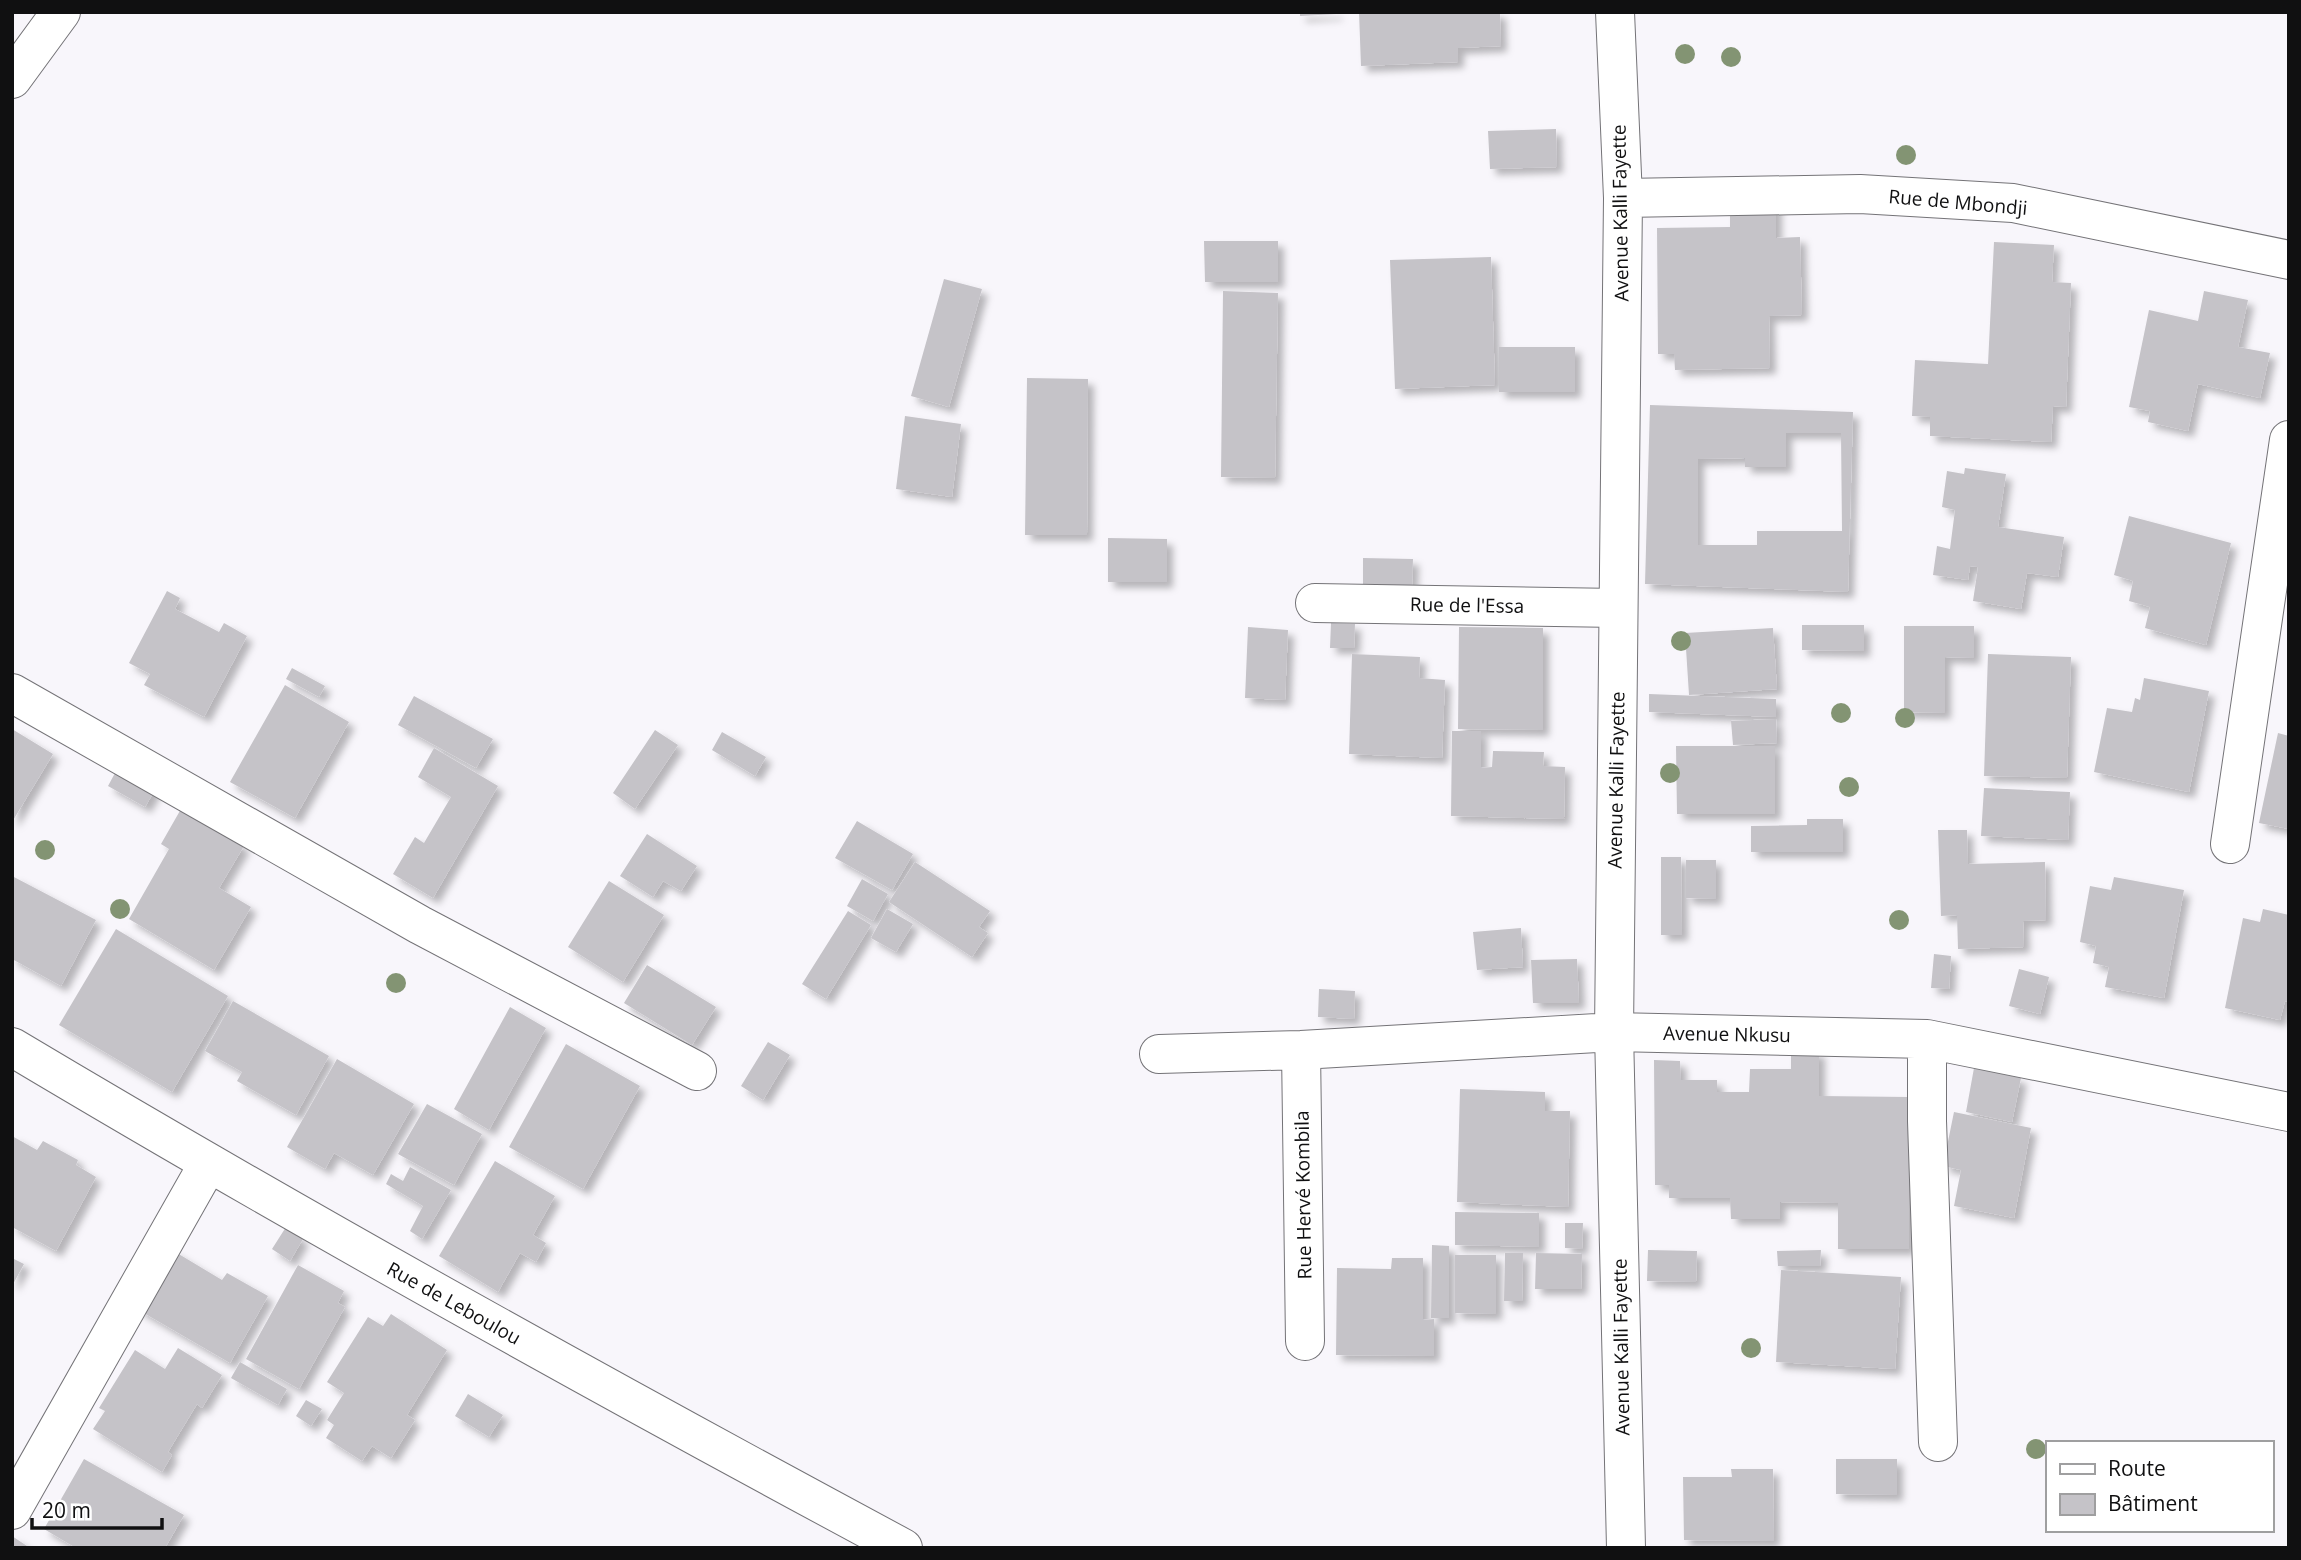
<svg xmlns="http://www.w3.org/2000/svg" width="2301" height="1560" viewBox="0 0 2301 1560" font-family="'Open Sans',sans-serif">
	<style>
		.building { fill: #c5c3c8; fill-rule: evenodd; filter: url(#shadow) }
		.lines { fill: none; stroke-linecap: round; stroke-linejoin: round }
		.minor-casing { stroke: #747377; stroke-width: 40 }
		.minor { stroke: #fff; stroke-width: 38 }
		.tree { fill: #839473 }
		.labels { text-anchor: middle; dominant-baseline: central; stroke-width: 7; stroke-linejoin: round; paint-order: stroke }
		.street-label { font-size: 19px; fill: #101011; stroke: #fff }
	</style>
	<defs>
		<filter id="shadow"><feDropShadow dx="6" dy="6" stdDeviation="3.5" flood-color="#0004"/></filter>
	</defs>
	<rect width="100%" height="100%" fill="#f8f6fb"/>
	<path class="building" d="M1300,12H1337V14L1300,16Z
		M1359,12H1500L1501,46L1458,48V62L1361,66Z
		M1556,129L1557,167L1490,169L1488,131Z
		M1776,200V238L1800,237L1802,315L1769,316L1770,368L1675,370L1674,354H1658L1657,228L1730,227V201Z
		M1204,241H1278V282H1205Z
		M1994,242L2054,245L2052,282L2071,283L2066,407L2053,406L2051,442L1930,436V417L1912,416L1915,360L1988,364Z
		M1491,257L1495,385L1395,389L1390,260Z
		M944,279L982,289L949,407L911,396Z
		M1223,291L1278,293L1275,478L1221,477Z
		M2204,291L2248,300L2238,347L2270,353L2260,398L2198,384L2188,431L2148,422L2150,411L2129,407L2149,310L2198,321Z
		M1499,347H1575V392H1499Z
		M1027,378L1088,379L1087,535H1025Z
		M1650,405L1853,412L1848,592L1645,584ZM1786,433H1841L1842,531H1757V545H1698V459L1745,458V467H1786Z
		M905,416L961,424L952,497L896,489Z
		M1965,468L2006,474L1998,527L2064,537L2058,577L2027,573L2021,609L1973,601L1978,567L1970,566L1968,580L1933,575L1937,546L1950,549L1955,510L1942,507L1947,471L1964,474Z
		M2129,516L2231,543L2206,645L2145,628L2150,607L2129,601L2133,581L2114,575Z
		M1108,538L1167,539V582H1108Z
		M1363,558L1413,559L1412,586H1363Z
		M167,591L180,598L175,609L219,632L224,623L247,636L204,717L144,685L150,674L129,663Z
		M1331,623L1355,624L1354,648H1330Z
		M1802,625H1864V651L1802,650Z
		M1904,626H1974V658L1945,657V713L1904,712Z
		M1248,627L1288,630L1285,700L1245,698Z
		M1459,627L1543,628V730L1458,729Z
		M1773,628L1777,689L1689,695L1685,633Z
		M1352,654L1420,657L1419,678L1445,680L1442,758L1349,754Z
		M1988,654L2071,657L2067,778L1984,776Z
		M292,668L325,686L319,697L286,679Z
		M2144,678L2209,691L2189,792L2094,772L2107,708L2132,712L2135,698L2140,700Z
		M285,685L349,722L295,818L230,782Z
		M1649,694L1776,699V717L1649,712Z
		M414,696L493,739L476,768L398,725Z
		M1776,719L1777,743L1733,745L1731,721Z
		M12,729L53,754L12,822Z
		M655,730L678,745L635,809L613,793Z
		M1452,731H1481V768L1492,767L1493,751L1544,752L1543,766L1565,767L1564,819L1451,816Z
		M722,732L766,757L755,776L712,750Z
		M2278,733L2289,736V829L2259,823Z
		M1676,746H1775V814H1677Z
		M434,748L498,786L433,898L393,874L415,837L424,843L451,797L418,777Z
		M121,762L159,783L145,807L108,786Z
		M1984,788L2070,792L2068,840L1981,836Z
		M181,809L244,846L219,888L251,907L214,970L129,919L169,849L161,844Z
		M1807,819H1843V852H1751V826L1807,825Z
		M857,821L913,854L892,890L835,858Z
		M1938,830H1967L1968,864L2045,862L2046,920L2023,921L2024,947L1958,949L1957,915L1941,916Z
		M647,834L697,866L681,891L663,881L653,897L620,876Z
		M1661,857H1681L1682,935H1661Z
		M1686,860H1716V899L1686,898Z
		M915,862L990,911L979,927L988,933L972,957L889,902Z
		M12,876L96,920L61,986L12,959Z
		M2114,877L2184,890L2164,998L2105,987L2109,967L2093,963L2096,946L2080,942L2090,886L2111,890Z
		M862,879L888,894L873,921L847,906Z
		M609,881L664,915L623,982L568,947Z
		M887,909L913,924L896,952L871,938Z
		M2263,909L2289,915V1002L2285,1001L2280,1020L2225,1008L2243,918L2260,922Z
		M848,911L871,925L826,999L802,984Z
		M1521,928L1523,967L1477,970L1473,932Z
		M116,929L228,996L172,1092L59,1025Z
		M1934,954L1951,956L1949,989L1931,988Z
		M1577,959L1579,1003H1533L1531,960Z
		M647,965L716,1007L692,1045L624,1003Z
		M2019,969L2049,977L2040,1014L2009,1006Z
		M1319,989L1355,991L1354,1019L1318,1017Z
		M233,1001L329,1056L296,1115L237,1081L242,1072L205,1051Z
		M510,1007L546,1028L489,1130L454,1109Z
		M768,1042L790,1055L763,1100L741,1086Z
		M566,1044L640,1086L583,1189L509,1147Z
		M1791,1051H1819V1096L1909,1097V1249H1838V1203L1780,1202V1219H1731L1730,1198H1669V1185H1655L1654,1060L1680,1061L1681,1080H1717V1092H1749L1750,1069H1791Z
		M337,1059L414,1104L373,1175L334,1153L325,1169L287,1147Z
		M1974,1068L2021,1078L2012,1122L1966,1112Z
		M1460,1089L1545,1092V1111H1570L1568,1207L1457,1202Z
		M427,1104L482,1134L454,1185L398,1154Z
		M1954,1112L2031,1128L2014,1218L1954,1206L1961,1170L1943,1166Z
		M12,1136L37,1150L43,1141L78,1160L76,1165L96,1177L56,1251L12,1227Z
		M495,1161L555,1196L533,1235L546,1243L536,1262L520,1253L498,1292L439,1256Z
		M410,1167L451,1190L422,1239L410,1231L423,1206L386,1184L391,1174L403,1181Z
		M1455,1212L1539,1213V1247L1455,1245Z
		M1565,1223H1583L1582,1249L1565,1248Z
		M286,1227L303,1239L290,1261L272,1249Z
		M1432,1245L1449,1246V1318H1431Z
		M172,1250L222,1280L227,1273L268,1296L230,1363L137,1309Z
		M1648,1250L1697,1251L1696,1282L1647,1281Z
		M1821,1250L1820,1266H1778L1777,1251Z
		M1505,1253H1523L1522,1301H1504Z
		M1536,1253L1582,1254L1581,1289H1535Z
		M1455,1255H1496V1314L1455,1313Z
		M12,1258L24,1264L12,1286Z
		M1392,1258H1423V1320L1434,1319V1356L1336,1355L1337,1268L1391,1269Z
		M298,1265L344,1291L338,1303L345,1307L299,1389L246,1359Z
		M1781,1270L1901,1277L1895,1369L1776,1362Z
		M391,1314L447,1350L407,1415L415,1420L391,1458L372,1446L362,1461L326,1438L334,1425L327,1420L344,1393L327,1382L368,1317L383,1326Z
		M178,1348L222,1375L202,1408L197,1404L168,1452L172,1455L162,1472L93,1429L105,1411L99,1408L135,1350L165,1369Z
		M240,1362L287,1389L278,1405L231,1378Z
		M468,1394L503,1415L489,1437L455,1416Z
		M306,1400L322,1409L311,1426L296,1416Z
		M84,1459L184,1515L165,1548H76L44,1529Z
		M1836,1459H1897V1495L1836,1494Z
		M1731,1469H1773L1774,1541L1684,1540L1683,1477H1732Z
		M12,1536L30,1548H12Z"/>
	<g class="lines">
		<defs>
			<path id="minor" d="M1615,12L1623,198L1614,1032L1626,1548
				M12,79L61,12
				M1623,198L1860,194L2013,203L2289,260
				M1315,603L1618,608
				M12,693L420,925L697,1071
				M2230,844L2289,440
				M1927,1039V1121L1938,1442
				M12,1047C305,1222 603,1387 903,1548
				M1301,1050L1305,1341
				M1159,1054L1301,1050L1614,1032L1927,1039L2289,1112
				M12,1510L208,1164"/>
		</defs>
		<use href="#minor" class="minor-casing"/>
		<use href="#minor" class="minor"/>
	</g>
	<g class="tree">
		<circle cx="1685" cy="54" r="10"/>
		<circle cx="1731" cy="57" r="10"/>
		<circle cx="1906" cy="155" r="10"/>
		<circle cx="1681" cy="641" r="10"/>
		<circle cx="1841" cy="713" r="10"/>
		<circle cx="1905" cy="718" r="10"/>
		<circle cx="1670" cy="773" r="10"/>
		<circle cx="1849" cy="787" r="10"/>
		<circle cx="45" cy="850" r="10"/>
		<circle cx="120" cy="909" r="10"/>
		<circle cx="1899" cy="920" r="10"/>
		<circle cx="396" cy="983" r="10"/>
		<circle cx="1751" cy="1348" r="10"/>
		<circle cx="2036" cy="1449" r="10"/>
	</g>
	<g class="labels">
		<g class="street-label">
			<text transform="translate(1958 202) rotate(5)">Rue de Mbondji</text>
			<text transform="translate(1620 213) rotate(-91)">Avenue Kalli Fayette</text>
			<text transform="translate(1467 605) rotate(1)">Rue de l'Essa</text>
			<text transform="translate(1616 780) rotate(-89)">Avenue Kalli Fayette</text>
			<text transform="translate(1727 1034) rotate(1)">Avenue Nkusu</text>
			<text transform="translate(1303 1195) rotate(-91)">Rue Hervé Kombila</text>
			<text transform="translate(454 1303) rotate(29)">Rue de Leboulou</text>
			<text transform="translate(1621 1347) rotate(-91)">Avenue Kalli Fayette</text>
		</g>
	</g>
	<rect width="2301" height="1560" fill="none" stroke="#101011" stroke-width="28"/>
	<rect x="2046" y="1441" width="228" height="91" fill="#ffffff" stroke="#9f9fa0" stroke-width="2"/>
	<rect x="2060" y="1464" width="35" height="10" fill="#ffffff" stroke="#9f9fa0" stroke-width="2"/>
	<text x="2108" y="1476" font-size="21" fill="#101011">Route</text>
	<rect x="2060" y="1494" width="35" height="21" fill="#c5c3c8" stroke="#9f9fa0" stroke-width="2"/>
	<text x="2108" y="1511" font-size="21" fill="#101011">Bâtiment</text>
	<path d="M32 1518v10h130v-10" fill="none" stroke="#101011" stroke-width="3.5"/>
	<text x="42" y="1518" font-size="21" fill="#101011" stroke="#ffffff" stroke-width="5" paint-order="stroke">20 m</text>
</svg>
